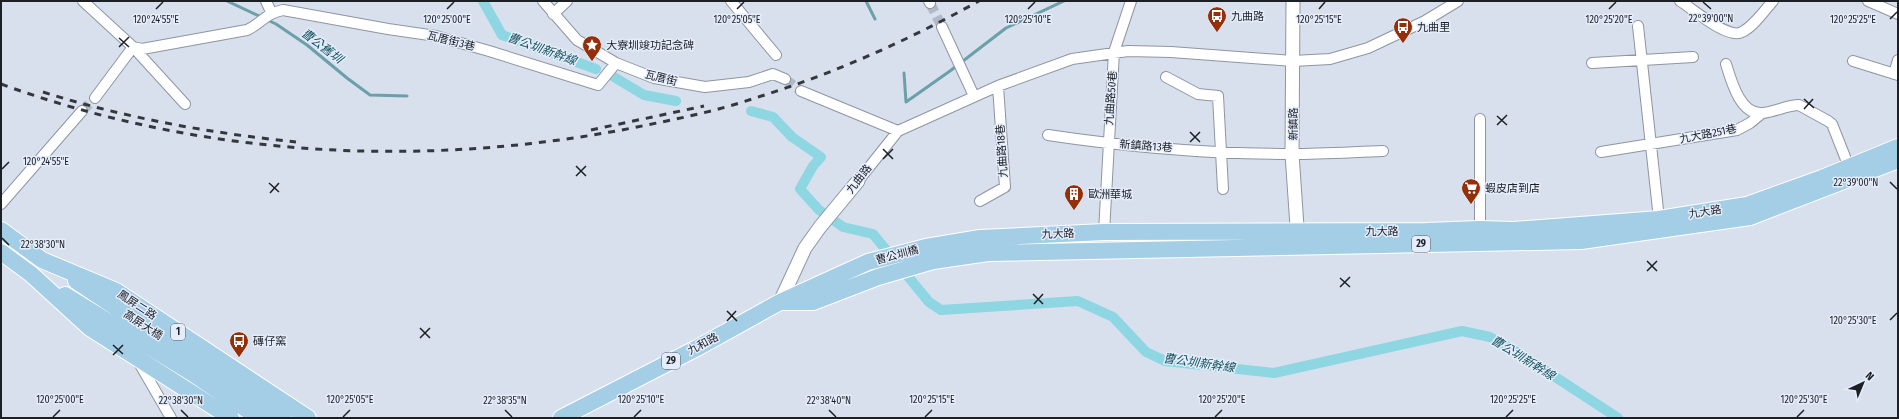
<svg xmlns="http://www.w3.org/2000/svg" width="1899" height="419" viewBox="0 0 1899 419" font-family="'Fira Sans Condensed','Noto Sans TC',sans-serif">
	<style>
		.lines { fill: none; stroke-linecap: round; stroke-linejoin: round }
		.stream { stroke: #6b9fa9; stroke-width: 3 }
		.canal { stroke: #8dd6e2; stroke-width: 10 }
		.minor-tunnel { stroke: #b2b9c6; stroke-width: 10; stroke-dasharray: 10 5; stroke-linecap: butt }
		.minor-casing { stroke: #8e95a2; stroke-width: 12 }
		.tertiary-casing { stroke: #8e95a2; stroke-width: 15 }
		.primary-casing { stroke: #fff; stroke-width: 18 }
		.minor { stroke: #fff; stroke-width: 10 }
		.tertiary { stroke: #fff; stroke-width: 13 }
		.primary { stroke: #a4cee6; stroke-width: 16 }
		.rail { stroke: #34383e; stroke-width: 3; stroke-dasharray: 7 7; stroke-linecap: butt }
		.ticks { fill: none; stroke: #1c1f24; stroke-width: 1.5 }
		.labels { text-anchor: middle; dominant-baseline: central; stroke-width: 3; stroke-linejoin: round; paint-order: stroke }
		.shield { fill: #e5edfc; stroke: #585d65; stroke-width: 1 }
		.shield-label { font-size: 10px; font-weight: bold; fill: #1c1f24 }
		.poi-label { font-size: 11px; fill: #1c1f24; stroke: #e5edfc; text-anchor: start }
		.street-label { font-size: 11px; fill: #1c1f24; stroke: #e5edfc }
		.water-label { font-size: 12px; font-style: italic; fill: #13525c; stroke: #e5edfc }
		.ticks-label { font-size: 10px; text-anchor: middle; fill: #1c1f24; stroke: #e5edfc; stroke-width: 3; stroke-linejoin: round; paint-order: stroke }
	</style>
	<rect width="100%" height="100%" fill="#d8e0ee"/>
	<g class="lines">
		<path class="stream" d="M227,1L276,24L307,45L347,78L370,95L407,96
			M866,1L875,19
			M904,73L906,102
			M906,102L950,71L1006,28L1064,1"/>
		<path class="canal" d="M483,1L502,35L596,69
			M614,77L644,95L676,101
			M751,111L773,117L792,137L821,157L813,166L800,189L819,210L843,227L873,234L929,302L941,310L1078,301L1113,317L1146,352L1165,361L1274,373L1462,331L1490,337L1517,352L1618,418"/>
		<path class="minor-tunnel" d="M930,3L942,27
			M785,79L801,91
			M82,111L95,98"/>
		<defs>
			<path id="minor" d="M83,1L133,47L142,49L247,30C262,23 264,14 283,10L388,29L436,36L489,51L598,85L616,63
				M266,1L271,12
				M543,1L577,40L616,63L654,78L705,87L749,82L773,74L785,79
				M731,1L776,55
				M929,1L930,3
				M1680,1C1693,9 1728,40 1742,32C1754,26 1764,11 1773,1
				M1868,1L1898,14
				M553,14L567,1
				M1638,26L1659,219
				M942,27L974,96
				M1853,61L1898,75
				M1592,63L1693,57
				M1726,64C1731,80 1740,115 1762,113C1775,112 1787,105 1799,105L1828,121L1832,124L1849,167
				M1894,74L1898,60
				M1166,77L1198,94L1218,96L1223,189
				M801,91L898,131
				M95,98L133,47L185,104
				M1480,119V229
				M1048,135C1128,147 1211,154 1292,154C1323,154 1353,152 1383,151
				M1601,152L1737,130L1750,123L1761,114
				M858,181L898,131L998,86L1072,59L1128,51L1171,52L1293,61L1330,59L1368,48L1425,21L1458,1
				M980,201L1005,187L998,86
				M1,204L82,111
				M1104,232L1114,52L1131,1
				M138,361L171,418"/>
			<path id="tertiary" d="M1293,1L1292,154L1298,241
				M780,302L805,248L820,227L858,181"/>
			<path id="primary" d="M1,230L42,260L116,291L308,418
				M1,252L31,274L90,328L231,418
				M76,281L283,418
				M65,295L195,375L259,418
				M784,302H813L878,277L933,261L988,253L1581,241L1750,217L1898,160
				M561,418L697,348L780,302L868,262L926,247L980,238L1104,232L1426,231L1480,229L1514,230L1659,219L1747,205L1822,178L1898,147"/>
		</defs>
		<use href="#minor" class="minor-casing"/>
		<use href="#tertiary" class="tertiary-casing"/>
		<use href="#primary" class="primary-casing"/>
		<use href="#minor" class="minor"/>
		<use href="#tertiary" class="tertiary"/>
		<use href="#primary" class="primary"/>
		<path class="rail" d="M1,84C204,158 426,169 637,127C677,119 717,111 755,98C833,74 907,41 979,1
			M43,92C125,118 210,133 296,142
			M591,130L704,106"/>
	</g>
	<path class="ticks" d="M1703,2L1711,9M156,9L163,2M447,9L454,2M737,9L744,2M1028,9L1035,2M1319,9L1325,2M1609,9L1616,2M1890,19L1897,12M119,38L129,47M119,47L129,37M1804,99L1814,108M1804,109L1813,99M1497,116L1507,125M1497,125L1507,115M1190,132L1200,142M1190,142L1200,132M883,149L893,159M883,159L893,149M576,166L586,176M2,169L9,162M576,176L586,166M1890,182L1897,189M269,183L279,192M270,193L279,183M2,238L9,245M1647,261L1657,271M1647,271L1657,261M1340,278L1350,287M1340,287L1350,277M1033,294L1043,304M1034,304L1043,294M727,311L737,321M1890,320L1897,313M727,321L736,311M420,328L430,338M420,338L430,328M113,345L123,354M113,355L123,345M181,410L188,417M505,410L512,417M829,410L836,417M53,417L60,410M343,417L350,410M634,417L641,410M925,417L932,410M1215,417L1222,410M1506,417L1513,410M1797,417L1804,410"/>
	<defs>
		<symbol id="bus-pin" viewBox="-11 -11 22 30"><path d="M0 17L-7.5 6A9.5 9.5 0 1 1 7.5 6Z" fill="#952f08" stroke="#e5edfc"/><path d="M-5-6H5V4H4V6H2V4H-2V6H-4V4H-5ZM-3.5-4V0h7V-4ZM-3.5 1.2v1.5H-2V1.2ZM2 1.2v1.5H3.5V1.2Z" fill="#fff"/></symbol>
		<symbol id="sight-pin" viewBox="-11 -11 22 30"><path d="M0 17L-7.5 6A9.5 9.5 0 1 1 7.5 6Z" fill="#952f08" stroke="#e5edfc"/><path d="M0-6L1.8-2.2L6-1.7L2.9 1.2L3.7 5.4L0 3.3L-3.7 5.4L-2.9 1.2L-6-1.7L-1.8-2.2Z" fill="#fff"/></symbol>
		<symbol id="supermarket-pin" viewBox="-11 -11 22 30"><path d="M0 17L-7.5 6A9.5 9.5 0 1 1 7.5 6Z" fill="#952f08" stroke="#e5edfc"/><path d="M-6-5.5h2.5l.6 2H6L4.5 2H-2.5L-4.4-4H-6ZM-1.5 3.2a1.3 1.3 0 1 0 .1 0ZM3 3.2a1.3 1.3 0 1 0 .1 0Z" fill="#fff"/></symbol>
		<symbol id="building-pin" viewBox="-11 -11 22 30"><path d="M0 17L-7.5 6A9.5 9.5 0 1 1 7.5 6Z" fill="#952f08" stroke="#e5edfc"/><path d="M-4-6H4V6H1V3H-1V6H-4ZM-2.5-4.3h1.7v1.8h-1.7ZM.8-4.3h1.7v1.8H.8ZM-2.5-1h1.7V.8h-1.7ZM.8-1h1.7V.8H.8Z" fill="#fff"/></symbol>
	</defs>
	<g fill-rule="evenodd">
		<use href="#bus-pin" x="1206" y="5" width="22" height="30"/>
		<use href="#bus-pin" x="1392" y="16" width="22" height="30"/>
		<use href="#sight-pin" x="581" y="34" width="22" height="30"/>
		<use href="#supermarket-pin" x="1460" y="177" width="22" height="30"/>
		<use href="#building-pin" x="1063" y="183" width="22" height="30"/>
		<use href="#bus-pin" x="228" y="330" width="22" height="30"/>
	</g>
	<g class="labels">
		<g class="shield">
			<rect x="1412" y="236" width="18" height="16" rx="3"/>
			<rect x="171" y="324" width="14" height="16" rx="3"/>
			<rect x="662" y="353" width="18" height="16" rx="3"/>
		</g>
		<g class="shield-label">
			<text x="1421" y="244">29</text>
			<text x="178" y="332">1</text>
			<text x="671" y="361">29</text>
		</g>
		<g class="poi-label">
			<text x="1231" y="16">九曲路</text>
			<text x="1417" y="27">九曲里</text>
			<text x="606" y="45">大寮圳竣功記念碑</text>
			<text x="1485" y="188">蝦皮店到店</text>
			<text x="1088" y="194">歐洲華城</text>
			<text x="253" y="341">磚仔窯</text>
		</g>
		<g class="street-label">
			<text transform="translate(451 41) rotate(14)">瓦厝街3巷</text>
			<text transform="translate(661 78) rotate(14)">瓦厝街</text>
			<text transform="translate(1111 98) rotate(-86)">九曲路50巷</text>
			<text transform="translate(1293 124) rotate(-90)">新鎮路</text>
			<text transform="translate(1708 134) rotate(-11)">九大路251巷</text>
			<text transform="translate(1146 146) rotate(4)">新鎮路13巷</text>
			<text transform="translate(1002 151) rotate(-94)">九曲路18巷</text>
			<text transform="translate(859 179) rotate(-52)">九曲路</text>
			<text transform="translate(1705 212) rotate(-9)">九大路</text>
			<text x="1382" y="231">九大路</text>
			<text transform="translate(1058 234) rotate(-2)">九大路</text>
			<text transform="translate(897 255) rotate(-15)">曹公圳橋</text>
			<text transform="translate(137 305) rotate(33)">鳳屏二路</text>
			<text transform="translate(143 325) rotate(33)">高屏大橋</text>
			<text transform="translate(703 344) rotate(-28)">九和路</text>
		</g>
		<g class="water-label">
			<text transform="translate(322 46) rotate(37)">曹公舊圳</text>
			<text transform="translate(542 49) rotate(20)">曹公圳新幹線</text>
			<text transform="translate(1523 358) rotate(32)">曹公圳新幹線</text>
			<text transform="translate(1199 363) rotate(8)">曹公圳新幹線</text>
		</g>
	</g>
	<g class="ticks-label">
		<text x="1711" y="22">22°39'00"N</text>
		<text x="156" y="23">120°24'55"E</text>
		<text x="447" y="23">120°25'00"E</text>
		<text x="737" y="23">120°25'05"E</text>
		<text x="1028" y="23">120°25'10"E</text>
		<text x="1319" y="23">120°25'15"E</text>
		<text x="1609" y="23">120°25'20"E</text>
		<text x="1853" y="23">120°25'25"E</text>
		<text x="46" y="165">120°24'55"E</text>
		<text x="1856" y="186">22°39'00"N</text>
		<text x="43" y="248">22°38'30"N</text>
		<text x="1853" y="324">120°25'30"E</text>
		<text x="60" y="403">120°25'00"E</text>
		<text x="350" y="403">120°25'05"E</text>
		<text x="641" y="403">120°25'10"E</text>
		<text x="932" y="403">120°25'15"E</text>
		<text x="1222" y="403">120°25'20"E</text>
		<text x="1513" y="403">120°25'25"E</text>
		<text x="1804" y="403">120°25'30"E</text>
		<text x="181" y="404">22°38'30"N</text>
		<text x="505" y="404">22°38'35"N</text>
		<text x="829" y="404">22°38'40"N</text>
	</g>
	<rect width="1899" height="419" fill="none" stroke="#1c1f24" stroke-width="4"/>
	<g transform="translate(1863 383) rotate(44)" stroke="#e5edfc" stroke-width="3" paint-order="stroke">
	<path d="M0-3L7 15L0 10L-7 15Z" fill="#1c1f24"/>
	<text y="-6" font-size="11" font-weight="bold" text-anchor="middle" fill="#1c1f24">N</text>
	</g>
</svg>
